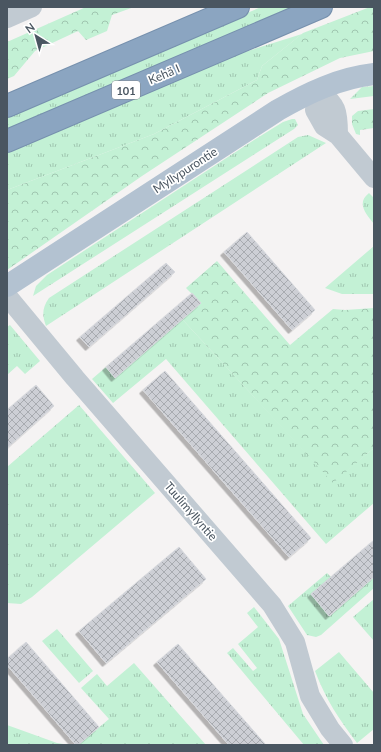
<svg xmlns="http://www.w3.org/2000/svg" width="381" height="752" viewBox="0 0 381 752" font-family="Lato,sans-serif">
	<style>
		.grass { fill: url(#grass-tufts) }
		.forest { fill: url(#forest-crowns) }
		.building { fill: url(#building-cross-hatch); stroke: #d7d9de; filter: url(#shadow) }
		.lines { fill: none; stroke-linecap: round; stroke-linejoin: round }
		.highway-casing { stroke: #7690ad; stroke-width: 24 }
		.minor { stroke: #c1cad2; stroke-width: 20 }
		.major { stroke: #b3c2d1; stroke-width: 22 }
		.highway { stroke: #8ba5c1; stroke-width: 22 }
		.labels { text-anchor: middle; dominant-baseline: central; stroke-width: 3.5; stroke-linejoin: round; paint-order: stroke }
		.shield { fill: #fff; stroke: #808990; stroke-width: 1 }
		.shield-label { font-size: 11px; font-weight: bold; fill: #4a5661 }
		.street-label { font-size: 12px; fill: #4a5661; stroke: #fff }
	</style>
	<defs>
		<pattern id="grass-tufts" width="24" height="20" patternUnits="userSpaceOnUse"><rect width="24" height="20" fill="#c3f1d5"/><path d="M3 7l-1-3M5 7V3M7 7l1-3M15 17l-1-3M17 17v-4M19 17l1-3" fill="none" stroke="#a0c6b0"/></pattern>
		<pattern id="forest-crowns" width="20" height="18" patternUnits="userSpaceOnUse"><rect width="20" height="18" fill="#c3f1d5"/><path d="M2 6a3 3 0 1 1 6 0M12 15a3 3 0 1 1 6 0" fill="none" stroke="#a0c6b0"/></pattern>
		<pattern id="building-cross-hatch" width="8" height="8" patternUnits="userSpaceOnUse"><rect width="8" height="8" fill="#cdcfd5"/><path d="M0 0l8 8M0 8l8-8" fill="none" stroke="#a8abb0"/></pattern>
		<filter id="shadow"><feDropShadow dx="-3.5" dy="3.5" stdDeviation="0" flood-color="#0004"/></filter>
	</defs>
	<rect width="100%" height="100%" fill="#f5f3f3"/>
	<path class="grass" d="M261,7H294L7,129V116Z
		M302,34L262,66L257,80L154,134L7,190V151L232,56Z
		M374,86V96L350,99L362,87Z
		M292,119H295L298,125L294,129L33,296L36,286L47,275L254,140L283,122Z
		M308,135L326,143L46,326C42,315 42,308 49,298L298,137Z
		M369,193L374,198V224C366,214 356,203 369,193Z
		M374,246V294H342L325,288Z
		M182,319L333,482L374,448V503L326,544L166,359L113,403L92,379L106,367Z
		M10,325L40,361L25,374L17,366L7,375V327Z
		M79,405L155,493L32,597L21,604L7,603V467Z
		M327,573L331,577L311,594L330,616L374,577V588L321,635L316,637L307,635L288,606Z
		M374,599V641L353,617Z
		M254,607L279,639L303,714L324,745H304L227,653L233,648L253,671L257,668L238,644L258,627L247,613Z
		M57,629L93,671L79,683L42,641Z
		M339,652L374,693V729L357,743C339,719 326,700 315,671Z
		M134,663L206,745H78L109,719L81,688L97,674L107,686Z
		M7,725L57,743L70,745H7Z"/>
	<path class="forest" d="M86,7H134L112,15L107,31L86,40L78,31L35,51L14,76L7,79V42Z
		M370,7H374V51L340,58L268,93L142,176L7,270V190L154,134L257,80L262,66L303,33Z
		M374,109V128L360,130V135L356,134L352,124V116L358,111Z
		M217,261L290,345L333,309L345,310L374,308V448L333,483L182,319L201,303L186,288Z"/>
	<path class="building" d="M247,232L315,310L292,330L224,252Z
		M166,263L175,272L89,347L80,337Z
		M192,293L201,303L115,378L106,367Z
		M165,371L311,538L289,557L143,390Z
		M36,385L54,406L7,448V410Z
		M374,540V577L329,616L311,594Z
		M179,547L206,579L106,663L79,631Z
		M26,642L99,727L78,745H76L7,665V659Z
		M178,644L203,673L266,745H229L157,662Z"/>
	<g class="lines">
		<defs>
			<path id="highway" d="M7,106L238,7
				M7,141L321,7"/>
		</defs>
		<use href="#highway" class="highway-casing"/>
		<path class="minor" d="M7,18L32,7
			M318,90L315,110L324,126L338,135L374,178
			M318,90C337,106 338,110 338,135
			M7,296L75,378L272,605L295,642L310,696L330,729L343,745"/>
		<path class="major" d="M7,286L278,110C308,93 339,78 374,74"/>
		<use href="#highway" class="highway"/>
	</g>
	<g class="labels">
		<rect class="shield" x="112" y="81" width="28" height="18" rx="3"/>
		<g class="shield-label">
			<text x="126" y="90">101</text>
		</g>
		<g class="street-label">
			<text transform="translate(164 74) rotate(-23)">Kehä I</text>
			<text transform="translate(185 170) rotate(-33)">Myllypurontie</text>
			<text transform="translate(191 511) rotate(49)">Tuulimyllyntie</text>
		</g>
	</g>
	<rect width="381" height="752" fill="none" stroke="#4a5661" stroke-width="16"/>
	<g transform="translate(36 36) rotate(323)" stroke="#ffffff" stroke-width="3" paint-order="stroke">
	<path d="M0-3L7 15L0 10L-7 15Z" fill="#4a5661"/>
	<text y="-6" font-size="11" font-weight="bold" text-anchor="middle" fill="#4a5661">N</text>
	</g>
</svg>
